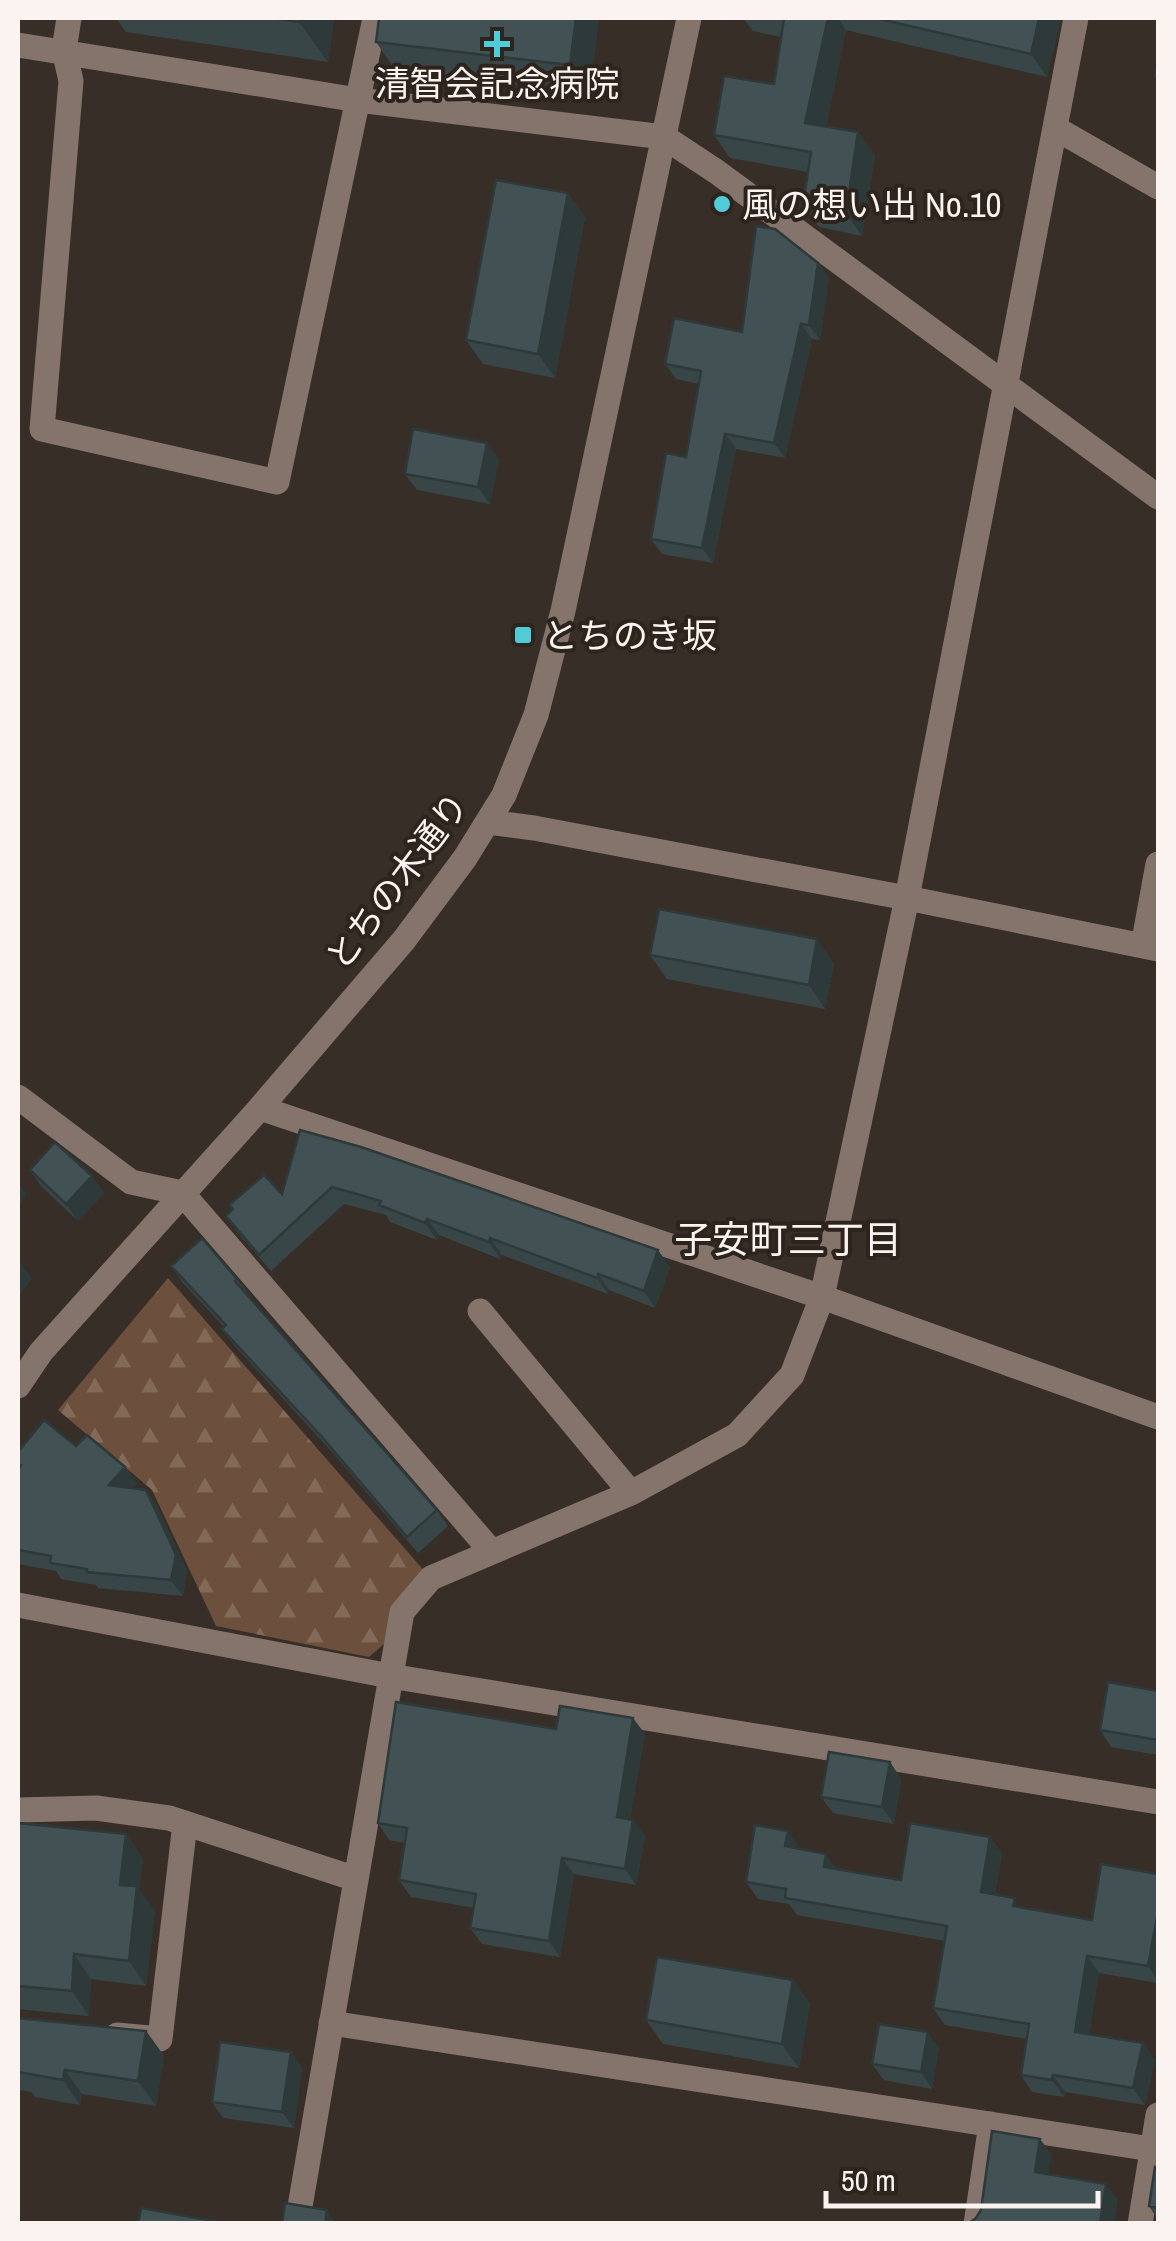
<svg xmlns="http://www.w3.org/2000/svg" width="1176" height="2241" viewBox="0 0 1176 2241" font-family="'Archivo Narrow','Noto Sans JP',sans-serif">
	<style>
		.forest { fill: url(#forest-firs) }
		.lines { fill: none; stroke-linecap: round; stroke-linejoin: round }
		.minor { stroke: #84746b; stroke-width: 25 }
		.wall { fill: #394647 }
		.shaded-wall { fill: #2e393a }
		.building { fill: #425153; stroke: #2e393a; stroke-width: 2.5 }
		.poi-dot { fill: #52cbd9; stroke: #2e241e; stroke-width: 4 }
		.labels { text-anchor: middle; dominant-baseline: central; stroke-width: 8; stroke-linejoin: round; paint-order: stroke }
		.poi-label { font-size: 35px; fill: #faf3ef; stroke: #2e241e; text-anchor: start }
		.street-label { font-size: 35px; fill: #faf3ef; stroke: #2e241e }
		.neighbourhood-label { font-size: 38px; fill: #faf3ef; stroke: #2e241e }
	</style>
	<defs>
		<pattern id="forest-firs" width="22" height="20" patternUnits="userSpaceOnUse" patternTransform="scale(2.5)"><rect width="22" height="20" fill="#6c4f3c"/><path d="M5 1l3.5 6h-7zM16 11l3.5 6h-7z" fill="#826958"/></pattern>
	</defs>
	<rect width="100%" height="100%" fill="#382e28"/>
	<path class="forest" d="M168,1278L427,1574L392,1637L369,1657L216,1626L152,1490L58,1410Z"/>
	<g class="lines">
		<path class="minor" d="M69,18L64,50L71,81L42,429L277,482L375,18
			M18,45L358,100L664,137L717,172L1158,497
			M1055,128L1158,187
			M488,822L534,828L907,898L1158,949
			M1143,946L1158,864
			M18,1097L131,1182L182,1193L492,1552
			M260,1108L822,1297L1158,1417
			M480,1311L631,1493
			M18,1386L41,1352L260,1108L404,940L465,858L504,795L536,715L563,611L689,18
			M18,1605L390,1676L1158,1802
			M18,1810L96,1808L169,1818L356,1879
			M331,2023L1158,2150
			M117,2035L160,2039L185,1823
			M297,2224L402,1612L431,1578L631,1493L737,1435L792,1375L822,1297L907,898L1076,18
			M976,2224L991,2124
			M1140,2224L1158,2115"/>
	</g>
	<path class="wall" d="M116,18H334L328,62L126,32Z
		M379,18H599L589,93L395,70L376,42Z
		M743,18H1061L1047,77L846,30L826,127L858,132L875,155L862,236L819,227L803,204L808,172L730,158L714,135L774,84L781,37L753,31Z
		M585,217L555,378L483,364L466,340Z
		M818,263L829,278L820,340L812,339L785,458L736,449L713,563L662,554L651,539L686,457L699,384L676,379L665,364L742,332Z
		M499,459L490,504L417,490L405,474Z
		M650,955L834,963L825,1009L667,979Z
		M361,1147L670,1267L655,1308L609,1290L608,1294L502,1255L500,1259L439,1235L437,1240L390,1222L386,1215L344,1204L271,1271L237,1232L226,1216L232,1210L229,1205L282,1194Z
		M30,1170L92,1176L104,1193L78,1221L41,1186Z
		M171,1266L237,1279L249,1295L248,1296L437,1510L448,1526L418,1553L333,1453L234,1345L222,1329L224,1327L183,1283Z
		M76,1446L125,1467L137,1483L133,1488L146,1490L157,1506L187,1571L183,1596L98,1588L96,1585L61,1579L56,1571L18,1564V1452Z
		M1158,1691V1755L1111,1747L1100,1730Z
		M556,1729L645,1734L630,1819L645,1836L636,1885L574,1874L560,1957L482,1944L470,1928L474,1908L411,1897L399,1880L405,1843L389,1840L378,1823Z
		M890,1762L901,1779L894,1824L833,1813L821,1797Z
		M18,1823L126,1834L143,1859L139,1889L155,1911L146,1986L91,1979L89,2016L18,2009Z
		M990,1837L1002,1854L995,1894L1022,1908L1092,1920L1158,1874V1983L1099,1973L1089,2034L1155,2060L1145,2105L1065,2092L1064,2097L1032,2092L1021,2075L1027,2039L945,2025L933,2008L945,1941L797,1915L789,1904L758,1899L746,1882L800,1848L837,1870L901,1880Z
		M793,1980L810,2004L799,2068L663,2044L646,2020Z
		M18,2018L146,2031L164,2056L156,2106L82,2094L80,2105L35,2097L31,2092L18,2090Z
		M939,2048L932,2089L884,2080L872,2064Z
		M291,2052L302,2068L294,2128L223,2118L212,2102Z
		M1158,2168V2220L1149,2206Z"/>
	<path class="shaded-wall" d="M300,18H334L328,62L299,22Z
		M576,18H599L589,93L570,65Z
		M828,18H838L846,30L822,146L805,123Z
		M1039,18H1061L1047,77L1031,54Z
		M858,132L875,155L862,236L846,213Z
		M568,193L585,217L555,378L538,354Z
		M818,263L829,278L820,340L809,325Z
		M801,324L812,339L785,458L774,443Z
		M725,434L736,449L713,563L702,548Z
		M487,443L499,459L490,504L478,487Z
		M817,939L834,963L825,1009L809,985Z
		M92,1176L104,1193L78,1221L66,1204Z
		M18,1181L26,1194L18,1209Z
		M427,1219L439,1235L437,1240L425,1223Z
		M490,1238L502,1255L500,1259L489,1242Z
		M658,1250L670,1267L655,1308L644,1291Z
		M20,1262L32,1278L18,1298V1265Z
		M598,1274L609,1290L608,1294L597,1278Z
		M125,1467L137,1483L121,1502L109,1485Z
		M146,1490L157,1506L187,1571L183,1596L171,1580Z
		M633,1718L645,1734L628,1833L617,1817Z
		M890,1762L901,1779L894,1824L882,1807Z
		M633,1820L645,1836L636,1885L625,1869Z
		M788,1831L800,1848L797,1863L785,1846Z
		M126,1834L143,1859L139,1889L155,1911L146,1986L129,1961L120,1885Z
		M990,1837L1002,1854L993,1909L981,1892Z
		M826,1854L838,1871L824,1867Z
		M562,1858L574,1874L560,1957L549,1941Z
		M1157,1912L1158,1913V1981L1148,1966Z
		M74,1954L91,1979L89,2016L72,1991Z
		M1087,1956L1099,1973L1087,2049L1075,2032Z
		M793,1980L810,2004L799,2068L782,2044Z
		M146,2031L164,2056L156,2106L138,2081Z
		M928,2032L939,2048L932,2089L921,2072Z
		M1143,2043L1155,2060L1145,2105L1133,2088Z
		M291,2052L302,2068L294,2128L282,2112Z
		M65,2070L82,2094L80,2105L63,2080Z
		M1053,2075L1065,2092L1064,2097L1052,2080Z
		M1040,2139L1052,2155L1046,2188L1035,2172Z
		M1106,2184L1118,2200L1114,2224H1100Z
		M327,2210L336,2224H325Z"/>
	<path class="building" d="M272,18H300L299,22Z
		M379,18H576L570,65L376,42Z
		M784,18H828L805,123L858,132L846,213L803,204L811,152L714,135L724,76L774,84Z
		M875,18H1039L1031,54Z
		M1158,61V78L1155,77Z
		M496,180L568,193L538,354L466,340Z
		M756,226L775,229L818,263L809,325L801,324L774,443L725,434L702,548L651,539L666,453L686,457L701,371L665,364L674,318L742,332Z
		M413,429L487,443L478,487L405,474Z
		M659,909L817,939L809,985L650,955Z
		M300,1130L361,1147L658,1250L644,1291L598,1274L597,1278L490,1238L489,1242L427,1219L425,1223L379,1205L381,1201L332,1187L259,1255L226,1216L233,1209L229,1205L264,1175L282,1194Z
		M55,1142L92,1176L66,1204L30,1170Z
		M202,1238L237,1279L235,1281L437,1510L407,1537L322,1437L222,1329L226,1325L171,1266Z
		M44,1420L76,1446L87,1435L125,1467L109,1485L146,1490L176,1555L171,1580L87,1572V1569L50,1563L51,1556L18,1550V1470L21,1465L18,1464V1452Z
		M1108,1682L1158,1691V1740L1100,1730Z
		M396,1702L556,1729L560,1706L633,1718L617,1817L633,1820L625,1869L562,1858L549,1941L470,1928L476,1894L399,1880L407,1828L378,1823Z
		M829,1752L890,1762L882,1807L821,1797Z
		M18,1823L126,1834L120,1885L137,1886L129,1961L74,1954L72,1991L18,1986Z
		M910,1823L990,1837L981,1892L1015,1898L1013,1906L1092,1920L1101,1864L1158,1874V1912L1148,1966L1087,1956L1075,2032L1143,2043L1133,2088L1053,2075L1052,2080L1021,2075L1029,2024L933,2008L947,1926L785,1898L786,1889L746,1882L755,1825L788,1831L785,1846L826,1854L824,1867L901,1880Z
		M657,1957L793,1980L782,2044L646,2020Z
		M18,2018L146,2031L138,2081L65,2070L63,2080L18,2072Z
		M879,2024L928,2032L921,2072L872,2064Z
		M220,2042L291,2052L282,2112L212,2102Z
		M992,2131L1040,2139L1035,2172L1106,2184L1100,2224H968L976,2218L981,2210Z
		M1155,2167L1158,2168V2208L1149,2206Z
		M285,2203L327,2210L325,2224H282Z
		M141,2208L230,2224H138Z"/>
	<g class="poi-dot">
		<path d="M492 29h10v10h10v10h-10v10h-10v-10h-10v-10h10z"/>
		<circle cx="722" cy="204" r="10"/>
		<rect x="513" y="625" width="20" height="20" rx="5"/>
	</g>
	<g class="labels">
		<g class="poi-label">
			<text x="497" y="83" text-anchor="middle">清智会記念病院</text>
			<text x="742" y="204">風の想い出 No.10</text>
			<text x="543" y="635">とちのき坂</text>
		</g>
		<g class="street-label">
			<text transform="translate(397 881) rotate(-53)">とちの木通り</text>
		</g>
		<g class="neighbourhood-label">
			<text x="788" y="1239">子安町三丁目</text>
		</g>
	</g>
	<rect width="1176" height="2241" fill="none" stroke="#faf3ef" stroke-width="40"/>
	<path d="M826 2191v15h272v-15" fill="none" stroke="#faf3ef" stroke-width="5"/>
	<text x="841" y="2191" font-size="30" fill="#faf3ef" stroke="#2e241e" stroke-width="8" paint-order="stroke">50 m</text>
</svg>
